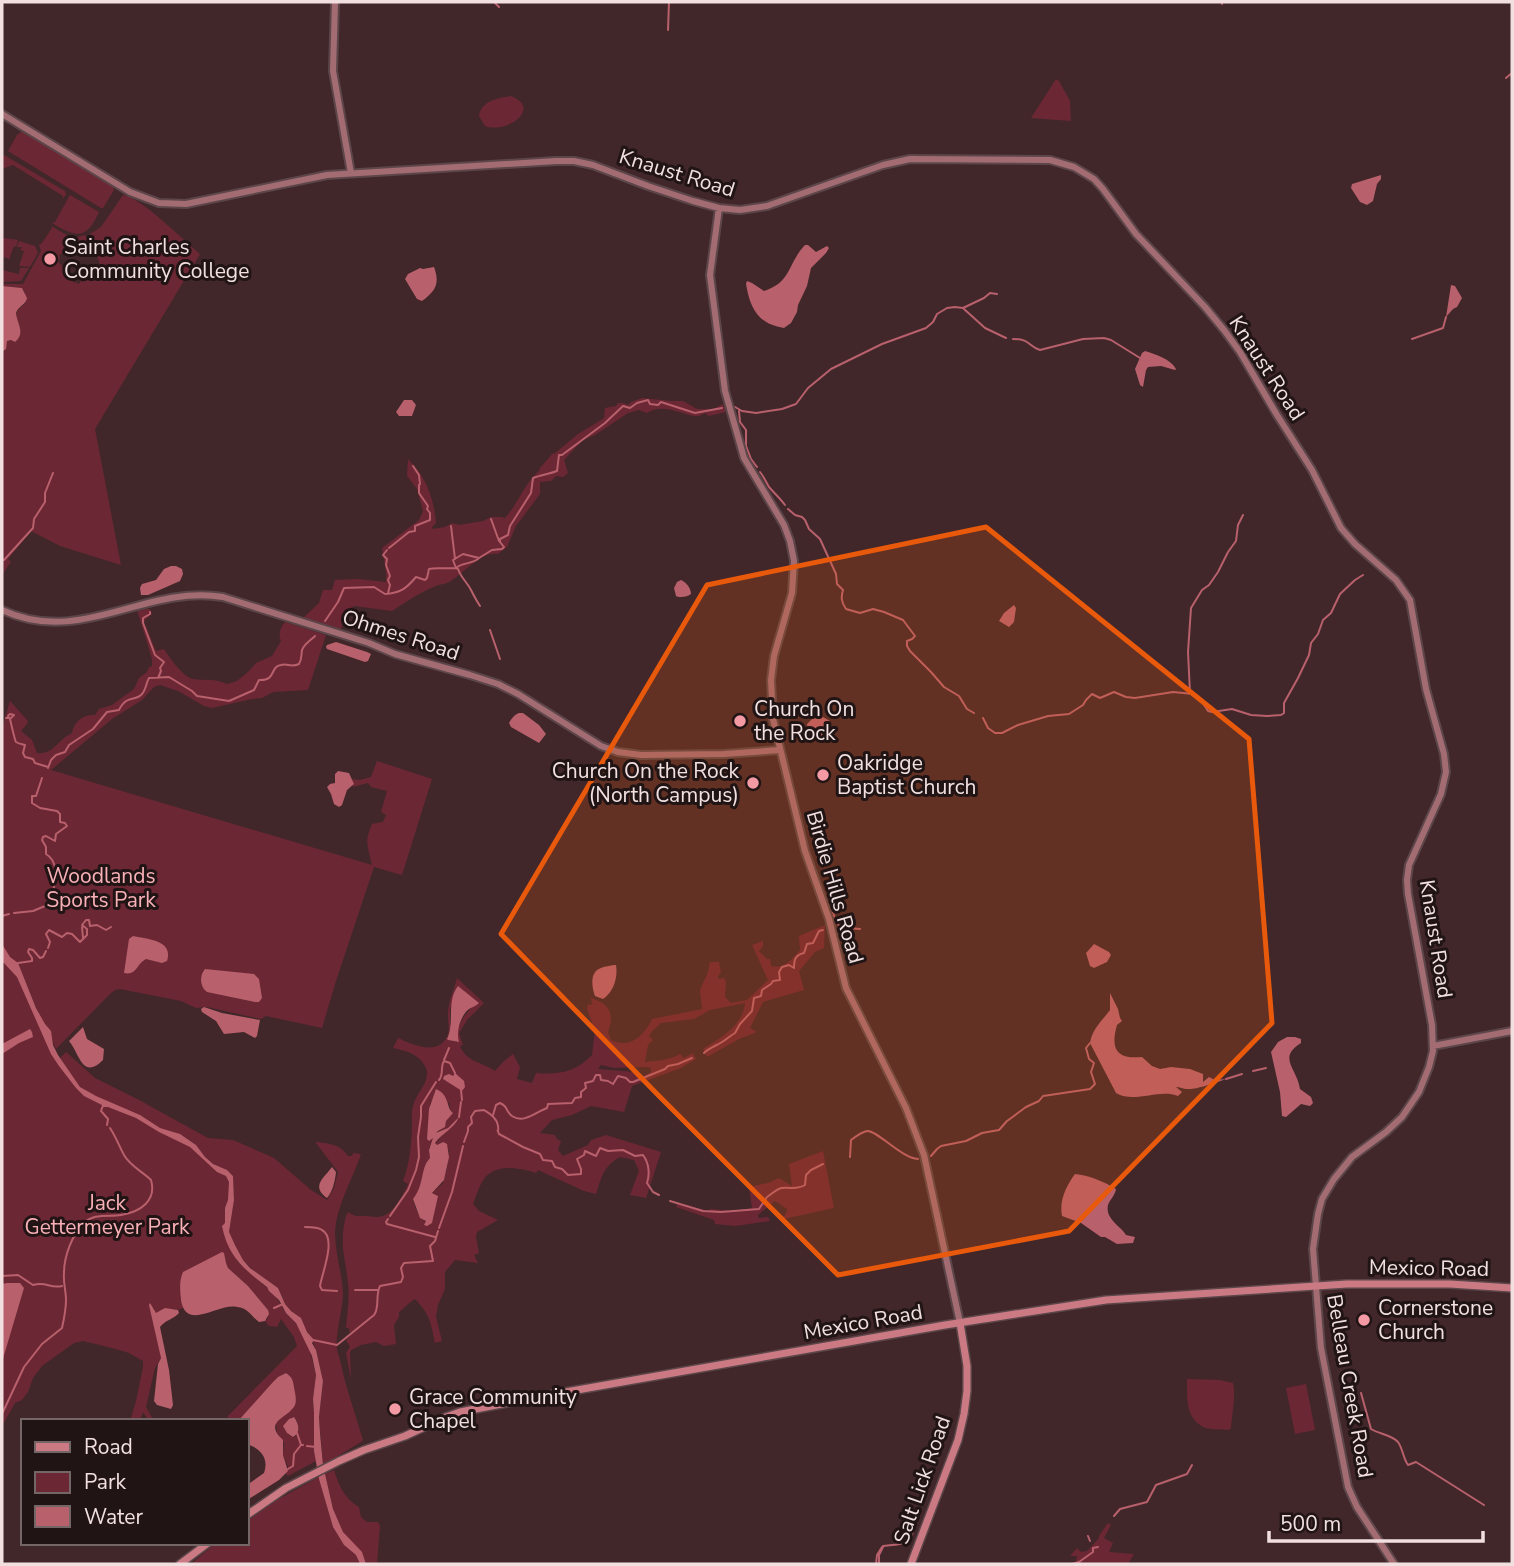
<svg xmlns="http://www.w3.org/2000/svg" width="1514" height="1566" viewBox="0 0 1514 1566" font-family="'Nunito Sans',sans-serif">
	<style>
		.green { fill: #6c2734; fill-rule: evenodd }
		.water { fill: #b8606c }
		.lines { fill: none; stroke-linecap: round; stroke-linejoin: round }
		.stream { stroke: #b8606c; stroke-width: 2 }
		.secondary-casing { stroke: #5c4649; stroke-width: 10 }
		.primary-casing { stroke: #5c4649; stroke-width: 10 }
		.secondary { stroke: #a36c73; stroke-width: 6 }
		.primary { stroke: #cb7a84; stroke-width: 7 }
		.marked { fill: #e8590c; fill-opacity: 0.2; stroke: #e8590c; stroke-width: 5; stroke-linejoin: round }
		.poi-dot { fill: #f49aa5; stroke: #201415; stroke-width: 2.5 }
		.labels { text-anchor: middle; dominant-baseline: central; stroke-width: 6; stroke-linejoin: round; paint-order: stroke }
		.street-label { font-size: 21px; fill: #f2e0e1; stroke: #201415 }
		.poi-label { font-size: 21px; fill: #f2e0e1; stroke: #201415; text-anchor: start }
		.park-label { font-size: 21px; fill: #f9b0b7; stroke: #201415 }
	</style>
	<rect width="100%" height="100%" fill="#41272a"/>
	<path class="green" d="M1056,79L1059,81L1070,101L1071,121L1031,118Z
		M511,96C543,109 506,134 485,126L479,116C481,101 497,98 511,96Z
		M21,132H24L113,187L114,190L103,208H101L8,151L17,135Z
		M4,155L65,191L66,194L63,199V196L13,165L2,169V159Z
		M70,195L99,212C86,241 76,237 52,223L55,222Z
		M123,195C142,198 183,240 200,254L95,429L121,565L60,546L31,531L8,559L11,562L2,575V352L5,350L7,341L11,340L15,342C31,325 3,319 25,304V293L22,288L2,286V284H23L41,251L39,245L42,243L52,228L51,226L70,237L68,240L84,235L87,237L90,246L87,244L59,255L60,258L58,261L74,283L76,282L78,284L80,283V280L82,282L99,276V273L100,275L103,274L90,234L101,227Z
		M2,238L12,239L13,242V239L18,240L16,247L15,246L13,248L9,260L7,258L2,257Z
		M19,241L35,246L38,253L30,267L19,266L24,251L20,250L22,247H17Z
		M20,268H29L21,281L2,282V270L19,274Z
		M642,398L671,401H683L697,409H713L723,404L726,412L709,416L705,413C701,415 698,417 694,416C679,413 661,403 647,413L639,410L628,413L595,435L583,440L564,460L568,473L563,477L556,476L551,481L540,482V494L516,526L507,547L498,554C482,551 464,572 451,581C447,584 441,584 436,586C420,592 406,602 392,611L354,606L346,612L341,629L303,618L319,603L323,590H332L335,580L358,579L386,582V572L382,548L419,520L423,511L417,489L407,476L408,459C426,476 434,499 436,523L432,527L433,529L445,527L452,523L459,525L483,521L491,517H503L504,519C518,505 524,483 540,470L539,469L553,453L554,454L578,434L601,420L604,418L605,408L616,406L618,403H624L628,405L631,402Z
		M147,609H150L152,614L145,620L144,622L156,651L164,649C169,657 183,677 193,679C206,681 215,678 227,684L237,681L248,672L256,663L272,656L281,641C278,634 280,628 285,622L326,635L308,690L273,692L262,698L252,699L212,708L204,706L178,691L160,685L154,687L142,700L112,719L51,770L372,865C368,846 364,843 372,824L383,822L386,815L381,812L387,791L371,787L368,783L353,787L352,779L360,780L371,777L377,761L432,779L402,875L374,867L336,981L322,1028L266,1016L261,1019L207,1007L196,1008L181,1001L120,989L115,990L110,994L56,1049L35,1005L26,983L2,948V728L10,701L28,721L27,724L21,731L32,740L37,753C54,755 58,739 72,733C74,721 84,714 95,715L99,709L112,705L134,689L139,678L147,672L149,667L152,666V659L138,613V611Z
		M825,925L824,948L815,952L799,971L804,990L763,1002L750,1028L757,1032L739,1039L707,1057L703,1049C720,1038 743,1026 745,1003L710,1010L694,1019L661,1023L652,1031L649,1036L653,1040L648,1045L645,1062C660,1060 667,1061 680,1054L684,1058L693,1053L696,1059L681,1068L632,1086L624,1112L591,1106L572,1115L552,1120L540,1133L555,1135L557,1139L561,1141L558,1150L563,1156L588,1145L591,1140L606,1135L661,1152L646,1198L630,1195L639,1171L634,1160L620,1157C603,1167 602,1176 596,1194L584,1191L538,1170L536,1173C520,1168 496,1163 484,1179C479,1186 476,1196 473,1204L479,1211L498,1220L477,1232L476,1237L479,1253L474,1255L478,1263L455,1260L445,1272V1289L438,1305L436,1317L442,1341L435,1343C431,1323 430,1314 415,1299C408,1303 405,1308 399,1312V1317L394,1325L396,1344L384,1346L376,1342L361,1345L351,1350L350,1354L351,1379L346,1353L350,1347L346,1340L351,1334V1332H349V1328H346C347,1313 350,1298 348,1283C345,1255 339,1245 346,1216L348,1212C355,1217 357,1216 365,1216C371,1216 376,1218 383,1216C395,1212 403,1195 408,1184L403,1181C410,1163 411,1146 412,1127C412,1121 411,1112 413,1106C416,1092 433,1080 425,1066C418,1053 405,1051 393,1048L398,1038C413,1045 440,1057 448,1034C450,1027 447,1019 448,1012C449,1000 454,989 457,978L484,1003L467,1020L459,1033L463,1045L460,1046C466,1062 482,1062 495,1071L503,1062L513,1054L520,1067L517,1079L532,1083L536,1073C559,1075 576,1072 592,1055L595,1030L587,1009L588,1004L592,1005L591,998C610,1004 615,1014 608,1032L611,1040C614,1041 618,1043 622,1043C636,1044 647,1030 652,1019L702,1009L700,990L708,972L710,962H719L721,972L718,977L719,979L724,978L726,982L725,997L731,1003L747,1000L768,980L752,945L763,941V946L759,951L767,959H770L771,966C785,969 791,960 800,950L799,936ZM455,989H462L475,1002H478C465,1012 456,1025 457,1042L448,1040L447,1038L450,1029V1010ZM601,1065L614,1068L646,1067L651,1068V1072L645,1076L640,1077L634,1072L598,1069ZM433,1099L449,1103L451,1112L442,1129L436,1133L437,1134L448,1128L454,1120C448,1129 441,1136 435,1144L437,1145L443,1142L449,1151L447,1168L443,1183L432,1193L437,1195L433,1219L424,1225L426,1222C419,1217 415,1209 413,1199C418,1194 421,1189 423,1182C425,1172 423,1165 430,1158L429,1148L433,1140L430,1104Z
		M2,953L13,967L62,1064L80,1088L93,1095L80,1087L69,1073L60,1058L66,1052L95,1078L139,1100L208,1138L233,1140L274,1158L311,1190L327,1200L334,1188L338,1172L316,1143L317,1142C330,1144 340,1144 348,1156H352L353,1153L361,1154C353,1177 341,1198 336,1222C332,1246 342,1269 343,1293C343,1312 332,1342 339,1356L346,1385L363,1440L361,1442L323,1465L319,1417L323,1381L316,1350L311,1337L305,1329L301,1318L291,1311L285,1304L278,1288L253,1270L243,1260L231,1237L233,1253L238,1262L274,1294L286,1313L296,1323L309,1347L316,1375L313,1399L314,1413V1451L316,1461L288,1476L286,1474L288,1467L283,1455L284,1443L277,1433L276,1422L293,1408C293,1396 297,1381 286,1373L278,1377L238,1421H233L227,1417L297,1346L294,1337L281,1319L277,1327L269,1326L265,1321L268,1318V1310L248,1286L228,1268L224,1259L183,1308L178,1310L173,1309L156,1316L161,1358L155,1368L146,1407L154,1421H149L143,1412L140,1421H130L136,1401L143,1367V1361L129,1353L112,1348L83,1341L74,1343L42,1366L33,1378L28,1392L22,1400L15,1403L2,1426ZM169,1130C177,1134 187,1137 194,1144C200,1150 205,1159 213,1164C221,1168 227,1169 233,1176L234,1200L229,1232L230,1181L225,1171L213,1166L195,1149ZM293,1417L296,1419L299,1429L295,1437L289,1435L284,1428L289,1419Z
		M823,1151L834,1208L779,1220L786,1214L787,1209L775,1201L758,1215L759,1218L768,1217L770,1221L735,1226L715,1224L714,1220L676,1207L678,1203L709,1211L710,1209L734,1211L752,1208L749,1187L768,1183L779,1178L792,1186L789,1164Z
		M1187,1379L1220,1380L1233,1383C1236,1396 1232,1413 1231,1428L1229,1430C1222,1429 1212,1430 1206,1428C1185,1420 1187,1397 1187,1379Z
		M1306,1384L1315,1430L1295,1434L1286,1388Z
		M334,1470C339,1486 344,1498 359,1507L361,1517L367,1522H378L380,1526L377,1564H366C363,1551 353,1546 345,1535C340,1528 339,1520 334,1513L325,1474Z
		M319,1477L333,1527L344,1545L356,1555L360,1564H191L216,1543H247V1521L277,1500Z
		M1108,1523L1111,1525L1104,1538L1113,1543L1109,1552L1134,1554L1128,1564H1076L1077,1556H1070L1077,1548L1081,1552L1087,1551L1099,1538V1536Z"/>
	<path class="water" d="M1381,175V179L1377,184L1373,201L1367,205L1360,202L1351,188L1352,184Z
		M805,245H808L816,252L827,246L829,248L826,253L811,268L807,286L798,305L797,312L791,323L784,328C757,324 750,307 746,284L747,281L752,283L764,291C792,282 787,264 805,245Z
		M434,267C440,283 436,291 422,301L417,299L405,279L408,274L420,268L423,269Z
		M1451,285L1455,286L1462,298L1457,307L1453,309L1446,317Z
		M2,286L22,288L27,298C26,305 18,306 16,313C17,324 26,333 15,342L11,340L7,341L6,349L2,352Z
		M1145,351C1155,354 1171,359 1176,369L1175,370L1161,366L1148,367L1146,370L1143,387L1140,385L1135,369L1142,353Z
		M404,400H412L416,405L412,416H399L396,412Z
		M171,566H176L182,569L183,574L180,581L148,595H141L140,588L142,584L156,580L164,569Z
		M681,580C686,582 691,588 691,594C688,597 679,598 676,596L674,588L677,582Z
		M1014,605L1016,608L1014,622L1009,627L999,621L1004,613Z
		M336,642L367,652L371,654L368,661L365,662L327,649L326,647L327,645Z
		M519,713H523L539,725L546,734L539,743L511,727L509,723C512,718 514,715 519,713Z
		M821,716L830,721L829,727L818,740H812L808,731L807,724L812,719Z
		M338,771L349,773L354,784L347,790L342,805L339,807L334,804L331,794L327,787L330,784L335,783V774Z
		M133,936C147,939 174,940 167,961L162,963L146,959C136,964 137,976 124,973L129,939Z
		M2,944L10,957L18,963L36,1008L45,1024L51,1031L53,1045L58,1055L80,1087L96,1096L140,1115L160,1128L180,1134L196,1145L205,1157L213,1164L227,1170L233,1176L234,1200L229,1232L235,1245L243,1260L250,1268L278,1288L285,1304L291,1311L301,1318L307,1332L314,1340L312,1343L316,1350L323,1381L319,1417L320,1433L323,1465L333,1509L343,1532L362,1552L366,1564H360L356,1555L344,1545L333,1527L319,1479L314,1451V1413L313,1399L316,1375L312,1356L296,1323L286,1313L279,1300L269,1291L267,1287C244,1269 228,1257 222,1226L225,1223V1208L228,1200L229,1182L226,1176L217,1172L190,1147L159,1132L136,1118L108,1107H104L101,1109L102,1105L84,1096L76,1088L59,1066L51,1054L17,977L2,961Z
		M1094,944L1109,952L1111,955L1107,962L1094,968L1090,966L1086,953Z
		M614,965H616C618,977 614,992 603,999L595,996C592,988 589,972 601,968C605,966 610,966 614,965Z
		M205,969L254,974L259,979L262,998L259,1002H255L207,992C200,987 199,976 205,969Z
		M458,986L479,1003C476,1006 472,1007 469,1009C460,1016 456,1032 459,1042L448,1040L447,1039C455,1022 446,1001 458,986Z
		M1110,993L1118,1009L1120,1018L1122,1021L1117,1025C1110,1050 1117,1059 1142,1057L1152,1066L1160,1069L1171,1067L1190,1069L1203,1074V1082L1209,1077L1215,1080L1226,1079C1218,1082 1195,1090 1187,1089C1183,1089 1180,1087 1176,1087L1182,1092L1178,1096C1159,1088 1135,1104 1116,1093L1090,1043C1092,1029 1102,1021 1110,1010Z
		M204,1007L222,1013L260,1020L257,1036L255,1038L244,1032L224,1034L216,1021L202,1012L201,1009Z
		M83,1027L87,1039L104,1049L103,1060C82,1081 79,1052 69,1041Z
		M30,1029L32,1032L33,1037L19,1043L2,1054V1044Z
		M1287,1037H1295L1301,1039V1043C1277,1058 1297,1068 1300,1089L1311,1097L1313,1103L1310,1106L1301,1104L1286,1117L1282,1116L1280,1092L1271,1052L1278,1042Z
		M455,1073L464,1081L465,1087L462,1091L443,1079L444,1076L449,1074L453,1076Z
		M436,1089C450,1095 446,1108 453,1113L446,1121L445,1127L438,1131L436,1133L448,1128L459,1117C454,1129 442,1133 435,1143L437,1145L443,1142L447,1144L449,1157L444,1180L432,1193L438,1196L432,1223L427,1226L424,1225L426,1221L420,1218L413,1199C425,1184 420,1168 430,1158L429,1150L433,1138L429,1141L427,1139L429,1109Z
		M332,1167L336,1172C335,1181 333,1191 327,1198C311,1186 323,1179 332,1167Z
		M1075,1174C1088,1175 1105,1182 1116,1189C1115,1196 1110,1199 1108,1205C1105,1219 1121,1226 1126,1235L1135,1237L1133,1243L1117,1244L1105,1237H1101L1081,1223L1062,1216C1059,1201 1066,1186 1075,1174Z
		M222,1252L224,1253L226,1263L228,1268L248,1286L268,1310L269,1314L265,1321L259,1322C251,1316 248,1308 237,1307C218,1303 186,1332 181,1300C180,1290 179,1281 183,1272Z
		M7,1283H20L24,1288L2,1362V1284Z
		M150,1303L156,1313L165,1308L178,1310L179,1313C174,1319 165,1320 160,1327L169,1370L173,1405L171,1409L157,1405L154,1401L158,1364L161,1358L149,1305Z
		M286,1373C292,1377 293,1380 294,1387C295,1393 297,1400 295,1405C289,1418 262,1421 283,1440V1455L288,1471L279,1480L247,1500V1485L264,1473C269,1458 261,1449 247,1444V1421H238L273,1382L278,1377Z
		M294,1417C299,1424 301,1433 293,1437L287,1433L283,1426L289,1419Z"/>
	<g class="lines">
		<path class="stream" d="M494,2L499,7
			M1222,4V2
			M668,30L669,2
			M1506,78L1512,73
			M964,309L985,328L1006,338
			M1013,339C1031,339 1027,346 1040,350L1083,339L1104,338L1111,340L1140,358
			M1412,339L1443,328L1446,317
			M735,407L742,411L756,413L782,409L796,404L808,388L831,369L882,344L926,328L933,322L937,314L947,308L955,307L963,308L984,298L990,293L997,294
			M739,411L740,422L746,430V446L751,459L757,467
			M760,472C764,477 766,482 769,487C774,493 780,498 785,505
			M788,509L795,515L802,517L805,520L809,529L820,539L836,574L837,584L843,590C841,597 841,602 846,609L860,613L873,609L884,612L903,620L915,636L912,639L907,641V646L910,651L931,672L944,687L959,696L967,709L974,713
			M491,519L499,541
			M451,526L455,559
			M389,548L409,532L415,531V526L430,520V513L427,509L428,506L419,493V485L420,484L419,475L413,466
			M387,550L383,555L387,559L386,565L390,576L388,580L390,585L388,593
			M2,559L4,560L33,528L34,519L45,502V493L53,473
			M478,559C471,564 461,563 456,568L458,569C461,578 467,582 471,590C474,596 476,600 480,606
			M150,612V614L143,618V623L155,655L164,662L160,668L161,671L158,678
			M325,621L338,602L344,588L374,587L385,594C400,593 406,589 416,577L425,580L427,578L429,569C435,568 449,568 456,568L453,560L463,554L479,558L492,550L502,549L504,547L500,542V539L508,535L510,526L531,493L533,478C541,475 549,474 557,471L559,455H562L605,423L623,406L630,408L637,403L648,400L650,404L658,405L661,402L695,413L722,408
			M490,630L500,659
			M1190,693L1188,652L1191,608L1202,590L1209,585L1218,572L1228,552L1236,541L1238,525L1243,515
			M6,718H9L8,716L10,714L14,715L10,719C11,723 15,741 16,742C19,744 22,744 25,745L23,753L25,757L33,759L35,763L48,767
			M983,718L988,728L995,733H1002L1018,725L1048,716L1069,714L1083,705L1086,700L1092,694L1100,698L1114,692L1126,697L1135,698L1173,692L1193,694L1199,697L1208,711L1212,712L1232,709L1251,715L1267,716L1281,715L1284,713V703L1298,678L1309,655L1311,643L1318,634L1323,620L1331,613L1340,594L1355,580L1363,575
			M48,768L51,760L56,755L65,752L69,745L93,729L107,712L119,710C127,694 135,702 142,694C146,690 146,683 149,678L169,677L192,691L197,696L229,701L254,690L259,680C277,681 269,667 281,665C288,663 290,668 299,664C302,659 301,656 302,650C304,644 311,640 315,636
			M832,910L836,921L840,927
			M14,913L33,911L45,906C47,900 50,897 53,891C57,878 58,861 46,854V847L42,840L43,837L46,836L55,841L56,834L67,826L65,823L60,822V814L57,811L40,808L32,803V796H36L42,778
			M2,916L9,914
			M82,927L83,938
			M838,928L840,927L860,929
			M48,948L50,942L46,934L49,930L62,937L67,933L72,934L80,942L87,935V929L82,925L86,920H89L90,926L97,925L106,930L111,927
			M18,963L32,961V958L28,952L29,949L33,950L40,958L43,957L46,951
			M704,1053C709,1048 716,1046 722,1042C727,1039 730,1036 735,1033L740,1024L752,1011L754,998L761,996L762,990L771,984L773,981L780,980L779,972L782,967L789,965L794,968C794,960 795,955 804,953L807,944L813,943L819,931L823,930
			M444,1060L449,1048
			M1253,1071L1266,1068
			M1226,1079L1242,1074
			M439,1080C444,1074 440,1067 444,1061L450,1063L455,1073
			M461,1090L462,1100
			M102,1108L101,1111L108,1119L107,1125
			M493,1115L496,1105L500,1103C509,1107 505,1111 512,1116C524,1124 536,1112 547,1108L548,1104L572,1103L575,1098L581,1097V1092L586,1088L585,1083L593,1081L596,1075H600L601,1080L608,1081L613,1084L618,1076L626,1078L630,1082H633L665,1069L668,1066L678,1064L692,1058
			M459,1117L461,1102
			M464,1142L468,1131V1127L472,1123L471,1117L475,1111L484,1110C490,1114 497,1118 498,1126C499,1135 496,1126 499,1134L523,1147L540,1154L543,1160L552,1161L555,1167L562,1169L568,1175L581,1174V1169L577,1159L584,1155L585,1151L596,1156L600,1148L608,1151L623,1150L635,1156L643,1155C649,1163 650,1174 647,1183L653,1192L659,1195
			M931,1156L937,1149L941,1146L966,1141L982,1133L999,1130L1007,1121L1026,1107L1039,1101L1043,1096L1090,1089L1095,1084L1091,1072L1094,1063L1089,1059L1086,1048L1090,1043
			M850,1157L851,1140C855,1137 862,1132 867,1131C877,1130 901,1158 918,1159
			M670,1201L703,1211L721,1212L759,1209L767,1197C772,1194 776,1189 782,1188C791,1187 797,1190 805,1185L806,1175L811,1170L823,1164
			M390,1216L408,1190L416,1170L419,1157L418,1137L421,1117V1106L436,1082
			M388,1219L386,1222L387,1224L435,1237
			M305,1227C310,1227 318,1227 322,1230C337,1238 322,1273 320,1286L322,1290L337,1291
			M439,1228L452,1192L463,1146
			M2,1276L18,1275L33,1285C47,1281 49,1289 62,1286
			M355,1290H378
			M274,1308L283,1304
			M313,1340L337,1345L374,1315C380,1308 375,1295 380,1286L401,1282L403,1277L401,1268L404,1263L433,1261L430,1246L435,1241L438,1231
			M1361,1393L1371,1429C1379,1434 1392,1435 1398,1442C1403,1449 1403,1458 1408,1465L1416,1462L1484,1505
			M2,1414L24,1367L42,1344L62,1328C64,1319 66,1309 66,1300C66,1291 63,1282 64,1273C64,1256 72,1235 84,1223C94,1213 108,1217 121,1215C140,1212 157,1201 151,1180C142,1171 130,1166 124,1155C119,1146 116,1137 110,1128
			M297,1433L301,1445
			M307,1446L316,1447
			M288,1469L293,1466L294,1454L301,1445H303
			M1114,1516L1120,1509L1147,1502L1156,1485L1187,1474L1192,1465
			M1088,1536L1090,1541
			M883,1546C898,1544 912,1546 914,1527
			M876,1564L877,1555L882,1547
			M879,1564V1555L883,1547
			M1072,1564L1079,1562L1093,1552V1548L1098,1547"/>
		<defs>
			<path id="secondary" d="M335,2L333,71L351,173
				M2,114L130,192L159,203L186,204L327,175L556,161H574L593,165L648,186L693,201L719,208L740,210L767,206L883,165L910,159L1050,160L1074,167L1094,179L1103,189L1136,234L1205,307L1224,330L1240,352L1277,415L1312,470L1341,528L1355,544L1396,580L1410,600L1426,689L1444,754L1446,772L1441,794L1409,865L1407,880L1408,894L1432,1025L1433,1051L1429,1067L1419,1092L1402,1117L1386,1132L1352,1157L1334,1179L1322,1199L1318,1214L1313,1249L1321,1348L1348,1487L1357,1507L1394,1564
				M719,208L710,275L725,391L744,458L784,525L790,541L794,561L792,593L774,656L771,680L773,719L805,851L829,919L846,988L906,1108L924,1155L960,1323
				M2,610C81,647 145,584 223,597L369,643L395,654L470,675L498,684L518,694L601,746L618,752L641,755L724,754L780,750
				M1433,1046L1512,1031"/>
			<path id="primary" d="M247,1515L286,1488L339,1461L364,1450L405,1436L446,1417L460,1412L543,1396L945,1325L1106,1300L1347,1284H1450L1512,1288
				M180,1564L208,1543
				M911,1564L958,1440L964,1414L967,1391V1366L960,1323"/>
		</defs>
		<use href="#secondary" class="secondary-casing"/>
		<use href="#primary" class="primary-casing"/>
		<use href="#secondary" class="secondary"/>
		<use href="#primary" class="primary"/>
	</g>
	<path class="marked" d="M986,527L1249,739L1272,1023L1069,1231L838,1275L660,1097L501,934L707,585Z"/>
	<g class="poi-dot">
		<circle cx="50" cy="259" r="7"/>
		<circle cx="740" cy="721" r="7"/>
		<circle cx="823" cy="775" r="7"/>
		<circle cx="753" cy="783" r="7"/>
		<circle cx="1364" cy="1320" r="7"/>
		<circle cx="395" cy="1409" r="7"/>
	</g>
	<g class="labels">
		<g class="street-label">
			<text transform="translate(677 173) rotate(17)">Knaust Road</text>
			<text transform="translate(1267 368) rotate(57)">Knaust Road</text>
			<text transform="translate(401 635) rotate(18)">Ohmes Road</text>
			<text transform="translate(835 887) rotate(74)">Birdie Hills Road</text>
			<text transform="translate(1436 939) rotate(81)">Knaust Road</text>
			<text transform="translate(1429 1268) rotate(1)">Mexico Road</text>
			<text transform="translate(863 1322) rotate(-10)">Mexico Road</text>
			<text transform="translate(1350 1386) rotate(80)">Belleau Creek Road</text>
			<text transform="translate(922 1480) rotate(-71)">Salt Lick Road</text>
		</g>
		<g class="poi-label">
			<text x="64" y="247">Saint Charles<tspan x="64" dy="24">Community College</tspan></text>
			<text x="754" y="709">Church On<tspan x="754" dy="24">the Rock</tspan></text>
			<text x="837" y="763">Oakridge<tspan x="837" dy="24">Baptist Church</tspan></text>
			<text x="739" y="771" text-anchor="end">Church On the Rock<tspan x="739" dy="24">(North Campus)</tspan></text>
			<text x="1378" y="1308">Cornerstone<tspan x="1378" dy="24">Church</tspan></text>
			<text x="409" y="1397">Grace Community<tspan x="409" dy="24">Chapel</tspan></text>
		</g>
		<g class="park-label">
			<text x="101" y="876">Woodlands<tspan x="101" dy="24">Sports Park</tspan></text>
			<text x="107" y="1203">Jack<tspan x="107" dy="24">Gettermeyer Park</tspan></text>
		</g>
	</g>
	<rect width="1514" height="1566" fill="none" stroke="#f2e0e1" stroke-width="7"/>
	<rect x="21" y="1419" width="228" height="126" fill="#201415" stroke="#746667" stroke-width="2"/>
	<rect x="35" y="1442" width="35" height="10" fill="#cb7a84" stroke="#746667" stroke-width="2"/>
	<text x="84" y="1454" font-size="21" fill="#f2e0e1">Road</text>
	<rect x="35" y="1472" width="35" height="21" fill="#6c2734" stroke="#746667" stroke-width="2"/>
	<text x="84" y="1489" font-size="21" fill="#f2e0e1">Park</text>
	<rect x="35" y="1506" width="35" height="21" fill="#b8606c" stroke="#746667" stroke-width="2"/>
	<text x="84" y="1524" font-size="21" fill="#f2e0e1">Water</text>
	<path d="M1269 1531v10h214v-10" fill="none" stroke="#f2e0e1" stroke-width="3.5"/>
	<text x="1280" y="1531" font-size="21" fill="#f2e0e1" stroke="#201415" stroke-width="5" paint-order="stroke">500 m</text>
</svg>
